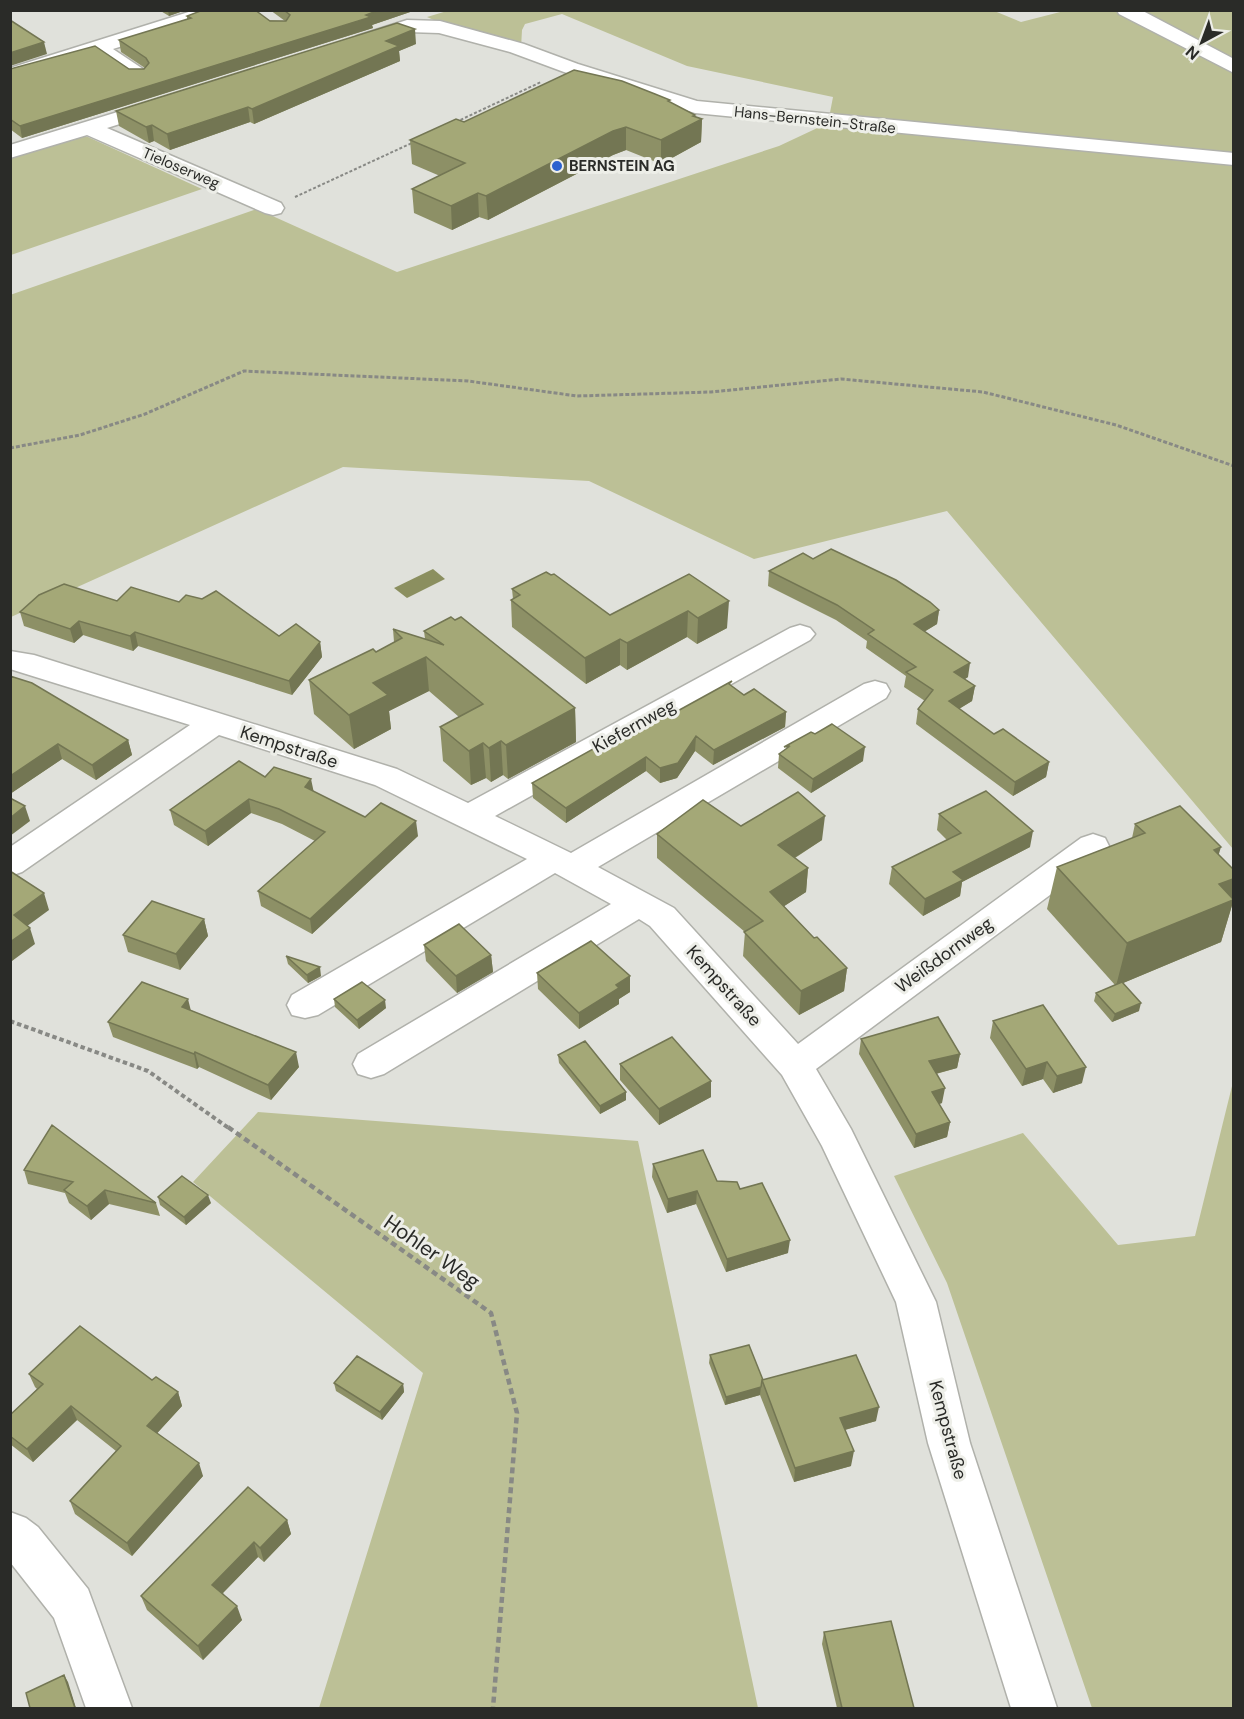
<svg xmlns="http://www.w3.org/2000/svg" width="1244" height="1719" viewBox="0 0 1244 1719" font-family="'DM Sans',sans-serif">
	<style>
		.green { fill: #bcc096 }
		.water { fill: #8b8f5f }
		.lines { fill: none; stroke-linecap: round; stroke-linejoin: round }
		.minor-casing { stroke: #b0b1ab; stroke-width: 3 }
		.path-far3 { stroke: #888985; stroke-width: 2; stroke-dasharray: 3 2; stroke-linecap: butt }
		.path-far2 { stroke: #888985; stroke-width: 3; stroke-dasharray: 4 2; stroke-linecap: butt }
		.path-far1 { stroke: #888985; stroke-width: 4; stroke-dasharray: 4.5 3; stroke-linecap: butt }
		.path { stroke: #888985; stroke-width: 4.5; stroke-dasharray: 6 4; stroke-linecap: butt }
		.minor { fill: #fff; fill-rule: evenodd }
		.wall { fill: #8d9066 }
		.shaded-wall { fill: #737653 }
		.building { fill: #a4a877; stroke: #737653; stroke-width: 1.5 }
		.poi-dot { fill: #2a61cf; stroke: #edeee8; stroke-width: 2 }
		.labels { text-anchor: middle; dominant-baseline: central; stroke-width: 6; stroke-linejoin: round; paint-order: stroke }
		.far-street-label { font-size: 15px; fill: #2a2b28; stroke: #edeee8 }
		.far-poi-label { font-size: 15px; font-weight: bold; fill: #2a2b28; stroke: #edeee8; text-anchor: start }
		.street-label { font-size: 18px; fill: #2a2b28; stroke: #edeee8 }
		.near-street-label { font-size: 21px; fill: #2a2b28; stroke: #edeee8 }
	</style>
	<rect width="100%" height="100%" fill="#e0e1db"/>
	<path class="green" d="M992,10L1021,22L1068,10L1233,11V849L947,511L754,559L589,481L343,467L11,617L10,295L257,209L397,272L779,146L828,123L833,97L687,66L562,14L525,24L522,30L521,48L445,25L427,17L447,11Z
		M74,137H88L202,189L11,255L10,156Z
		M1233,1082V1708H1092L947,1283L894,1176L1023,1133L1118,1245L1195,1236Z
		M258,1112L638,1141L758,1708H319L423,1373L193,1182Z"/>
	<path class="water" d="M433,569L445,579L407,598L394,588Z"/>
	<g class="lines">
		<defs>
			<path id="minor" d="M195,10H225L223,14L113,49L146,71L149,75L146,79H132L95,54L10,81V68Z
				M1117,10H1141L1234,59V73L1119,14Z
				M407,20L440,21L524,44L578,64L697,101L1234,153V165L695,113L564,72L510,52L439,33L408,32L364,46L357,44L354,40L357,36Z
				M160,99L167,101L170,105L167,109L107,128L281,203L284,208L281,213L273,215L265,213L87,135L10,158V145Z
				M800,625L810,628L815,634L810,640L495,816L571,853L864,684L875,681L886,684L890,691L886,698L598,867L674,908L798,1044L1081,838L1093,834L1105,838L1109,846L1105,854L816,1069L851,1129L936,1302L970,1443L1057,1708H1011L928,1443L896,1302L822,1146L782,1075L650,926L639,919L384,1074L371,1078L358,1074L353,1064L358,1054L611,904L555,873L318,1015L305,1018L292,1015L287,1005L292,995L527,859L375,785L219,735L22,872L10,876V847L190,725L10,669V651L34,655L397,769L468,803L790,628Z
				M10,1512L26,1518L38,1527L88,1589L132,1708H86L54,1618L10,1562Z"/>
		</defs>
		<use href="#minor" class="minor-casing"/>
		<path class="path-far3" d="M456,122L541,82
			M295,197L414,142"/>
		<path class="path-far2" d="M10,448L80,435L145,414L244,371L468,381L577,396L711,392L841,379L983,392L1116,425L1234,466"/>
		<path class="path-far1" d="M10,1021L148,1071L230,1129"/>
		<path class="path" d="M228,1127L491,1313L517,1413L493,1708"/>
		<use href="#minor" class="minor"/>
	</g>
	<path class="wall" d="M159,10H186L169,16Z
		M270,10H416L372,25L373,28L22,138L10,129V69H144L145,68L121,52L119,40L187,20V16L285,21Z
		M416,44L399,51L400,61L254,124L250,122L170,150L154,141L149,143L119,126L116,111Z
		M670,102L695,117L702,119L701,142L661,164L626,150L613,155L488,220L479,217L452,230L414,213L412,189L440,176L412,164L410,140L464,122Z
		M813,559L939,610L937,624L924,632L968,677L965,679L975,686L972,701L959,709L994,734L1049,762L1046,777L1013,796L916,724L918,709L925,701L904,687L906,676L866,648L867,641L836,620L768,586L769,571Z
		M689,574L727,628L697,644L687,637L627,670L620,665L586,684L512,627L511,600L513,599L512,589L610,615Z
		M117,601L279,636L320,642L322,657L292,695L138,646L133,651L83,635L74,643L24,626L20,612Z
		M393,629L425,639L424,631L575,708L576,742L508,779L503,775L491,782L486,778L471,785L443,761L440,727L459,717L429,691L389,711L391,729L354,749L314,714L309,680L376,652L394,642Z
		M10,676L128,740L132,755L96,780L62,759L10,794Z
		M732,686L744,695L786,712L785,727L713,765L695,751L677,778L660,783L646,771L566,823L533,798L532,783Z
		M815,734L863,761L811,793L778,768L779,754Z
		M265,777L313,791L365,817L418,836L312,934L261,906L258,891L315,841L282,824L251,813L208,846L174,825L170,810Z
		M939,814L1030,847L962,882L960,896L923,916L889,884L892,867L947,840L937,830Z
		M1135,824L1218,854L1233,869V902L1221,942L1123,983L1139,1011L1112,1022L1094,1001L1096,993L1115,985L1047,909L1057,867L1132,838Z
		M741,826L822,840L795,858L808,868L806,892L784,906L814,938L847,968L844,991L799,1015L743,956L745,932L657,858V834Z
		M204,919L208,936L180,970L128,952L123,935Z
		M424,945L491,955L493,972L457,993L426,961Z
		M286,956L321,976L308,983L288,964Z
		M537,973L630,992L619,999V1004L579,1029L538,989Z
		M334,999L386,1008L359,1029L335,1007Z
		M191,1010L299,1067L271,1100L199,1067L197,1069L113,1037L108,1022Z
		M993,1021L1082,1083L1053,1093L1043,1079L1022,1086L990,1038Z
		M861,1039L960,1054L957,1068L936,1074L942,1103L939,1104L950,1122L947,1137L914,1148L859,1054Z
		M558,1055L626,1092V1100L600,1114L559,1063Z
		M620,1064L711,1081V1097L659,1125L620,1080Z
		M653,1164L717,1181L740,1189L788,1253L726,1272L696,1204L667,1213L652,1177Z
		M24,1170L156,1203L160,1216L109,1204L91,1220L69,1203L65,1193L28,1184Z
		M158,1197L211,1203L186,1225L160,1205Z
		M710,1355L763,1380L876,1421L845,1430L851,1466L794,1482L760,1395L725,1405L709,1363Z
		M29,1374L152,1380L178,1392L182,1406L157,1433L203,1476L132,1556L75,1514L70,1501L116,1451L77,1420L33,1462L10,1444V1415L37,1389L35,1387Z
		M334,1383L403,1384L404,1392L382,1420L336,1391Z
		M287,1520L291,1534L264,1562L258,1557L223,1593L242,1620L203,1660L147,1610L141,1596Z
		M824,1632L914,1708H837L822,1644Z"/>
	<path class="shaded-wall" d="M168,10H186L169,16Z
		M379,10H416L372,25L373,28L22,138L20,126Z
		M415,29L416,44L399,51L400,61L254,124L252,109L386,41Z
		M44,42L47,54L10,66V53Z
		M248,107L250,122L170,150L167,134Z
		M695,115V123L702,119L701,142L661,164V140Z
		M152,125L154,141L149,143L146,127Z
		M626,127V150L613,155L488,220L486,196L613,131Z
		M478,193L479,217L452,230L451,206Z
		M729,601L727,628L697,644L698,618Z
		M939,610L937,624L912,639L914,624Z
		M688,611L687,637L627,670V643Z
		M79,621L83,635L74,643L70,629Z
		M135,632L138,646L133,651L130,636Z
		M620,639V665L586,684L585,658Z
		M320,642L322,657L292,695L289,681Z
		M426,657L429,691L389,711L391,729L354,749L349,715L373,683Z
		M970,663L968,677L952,687L954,672Z
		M975,686L972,701L947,716L949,701Z
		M575,708L576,742L508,779L506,745Z
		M786,712L785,727L713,765L714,750Z
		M696,736L695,751L677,778L660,783V768Z
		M128,740L132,755L96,780L92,765Z
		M501,741L503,775L491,782L489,748Z
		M483,743L486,778L471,785L469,751Z
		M58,744L62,759L10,794V776Z
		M865,747L863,761L811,793L813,779Z
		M646,757V771L566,823V808Z
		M1049,762L1046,777L1013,796L1015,782Z
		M311,779L314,793L305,787Z
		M249,799L251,813L208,846L205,831Z
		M25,806L30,821L10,836V818Z
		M825,816L822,840L777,869L778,845Z
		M416,821L418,836L312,934L310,919Z
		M1033,831L1030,847L962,882L960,896L923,916L925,899L953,872Z
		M1221,847L1208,890L1214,850Z
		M808,868L806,892L769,916L770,892Z
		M1233,879V902L1221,942L1116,986L1127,943L1219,884Z
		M44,893L49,910L19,932L14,915Z
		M204,919L208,936L180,970L176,954Z
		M30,928L35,944L12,961L10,957V942Z
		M491,955L493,972L457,993L456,976Z
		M320,967L321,976L308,983L307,975Z
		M847,968L844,991L799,1015L801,991Z
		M630,976V992L619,999V1004L579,1029V1013L616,985Z
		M188,999L192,1015L182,1007Z
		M385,1000L386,1008L359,1029L357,1020Z
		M1141,1003L1139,1011L1112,1022L1115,1014Z
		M195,1052L199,1067L197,1069L194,1054Z
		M296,1052L299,1067L271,1100L268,1085Z
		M960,1054L957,1068L927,1076L929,1061Z
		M1047,1062L1043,1079L1022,1086L1026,1069Z
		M1086,1067L1082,1083L1053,1093L1057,1076Z
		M711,1081V1097L659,1125V1109Z
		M945,1088L942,1103L929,1107L932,1092Z
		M626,1092V1100L600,1114V1106Z
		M950,1122L947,1137L914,1148L916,1134Z
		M105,1190L109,1204L91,1220L87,1206Z
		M697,1191L696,1204L667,1213L668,1199Z
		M208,1195L211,1203L186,1225L184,1217Z
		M790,1240L788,1253L726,1272L727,1259Z
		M403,1384L404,1392L382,1420L380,1412Z
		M761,1387L760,1395L725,1405L726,1397Z
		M178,1392L182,1406L151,1440L147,1426Z
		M71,1406L77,1420L33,1462L27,1449Z
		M879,1407L876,1421L837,1432L840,1418Z
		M854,1451L851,1466L794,1482L795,1468Z
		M199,1463L203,1476L132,1556L127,1543Z
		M287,1520L291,1534L264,1562L260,1548Z
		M254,1542L258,1557L217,1599L212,1585Z
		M237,1606L242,1620L203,1660L198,1646Z
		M64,1675L68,1682L76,1708H75Z"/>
	<path class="building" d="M203,10H255L270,21H286L290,15L284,10H379L366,15L371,17L20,126L10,119V69L95,46L129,69H144L149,63L146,58L119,40L191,18L187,16Z
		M10,20L44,42L10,53Z
		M397,23L415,29L386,41L399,46L252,109L248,107L167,134L152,125L146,127L116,111Z
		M574,70L622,81L655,94L670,100L668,101L695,115L693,116L702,119L661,140L626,127L613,131L486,196L478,193L451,206L412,189L465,163L410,140L456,119L464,122Z
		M831,549L896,580L930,602L939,610L914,624L970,663L954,672L975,686L949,701L994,734L1003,729L1049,762L1015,782L918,709L933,690L906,672L916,667L868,634L874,630L837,605L769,571L803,553L813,559Z
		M546,572L551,575L554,574L610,615L689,574L729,601L698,618L688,611L627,643L620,639L585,658L511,600L520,595L512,589Z
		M64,584L117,601L131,587L179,602L186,595L202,599L216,591L279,636L296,624L320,642L289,681L135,632L130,636L79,621L70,629L20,612L39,595Z
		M451,617L455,620L461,617L575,708L506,745L501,741L489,748L483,743L469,751L440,727L483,704L426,657L373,683L388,695L349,715L309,680L373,649L376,652L402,638L393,629L444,645L424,631Z
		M10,676L32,683L128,740L92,765L58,744L10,776Z
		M732,681L729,684L744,695L754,689L786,712L714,750L696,736L678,763L660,768L646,757L566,808L532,783L656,714L663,719Z
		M832,724L865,747L813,779L779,754L790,746L784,747L811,732L815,734Z
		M239,761L265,777L274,767L311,779L305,787L365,817L381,803L416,821L310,919L258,891L325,832L279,809L249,799L205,831L170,810Z
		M986,791L1033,831L953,872L963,880L925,899L892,867L961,833L939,814Z
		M798,792L825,816L778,845L808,868L770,892L814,938L817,937L847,968L801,991L744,932L763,921L657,834L703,800L741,826Z
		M10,798L25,806L10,818Z
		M1180,806L1221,847L1214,850L1233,869V879L1219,884L1233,899V900L1127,943L1057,867L1145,833L1135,824Z
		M10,871L44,893L14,915L30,928L10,942Z
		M152,901L204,919L176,954L123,935Z
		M459,924L491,955L456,976L424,945Z
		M591,941L630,976L616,985L619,988L579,1013L537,973Z
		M286,956L320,967L307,975Z
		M142,982L188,999L182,1007L296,1052L268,1085L195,1052L194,1054L108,1022Z
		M362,982L385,1000L357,1020L334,999Z
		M1122,982L1141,1003L1115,1014L1096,993Z
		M1043,1005L1086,1067L1057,1076L1047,1062L1026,1069L993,1021Z
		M938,1017L960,1054L929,1061L945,1088L932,1092L950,1122L916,1134L861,1039Z
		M672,1037L711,1081L659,1109L620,1064Z
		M585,1041L626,1092L600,1106L558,1055Z
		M52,1125L156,1203L105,1190L87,1206L64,1190L73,1182L24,1170Z
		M703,1150L717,1181L737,1182L740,1189L762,1183L790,1240L727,1259L697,1191L668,1199L653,1164Z
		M182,1176L208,1195L184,1217L158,1197Z
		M80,1326L152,1380L156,1377L178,1392L147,1426L199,1463L127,1543L70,1501L121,1446L71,1406L27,1449L10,1436V1415L43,1384L29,1374Z
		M749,1345L763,1380H762L761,1387L726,1397L710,1355Z
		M856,1355L879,1407L840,1418L854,1451L795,1468L762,1380Z
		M357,1356L403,1384L380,1412L334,1383Z
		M248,1487L287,1520L260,1548L254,1542L212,1585L237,1606L198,1646L141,1596Z
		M891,1621L914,1708H842L824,1632Z
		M64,1675L75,1708H30L26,1693Z"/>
	<circle class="poi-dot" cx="557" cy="166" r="6"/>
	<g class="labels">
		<g class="far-street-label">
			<text transform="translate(815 120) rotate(6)">Hans-Bernstein-Straße</text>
			<text transform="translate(181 168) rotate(23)">Tieloserweg</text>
		</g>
		<g class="far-poi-label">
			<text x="569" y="166">BERNSTEIN AG</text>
		</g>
		<g class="street-label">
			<text transform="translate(634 726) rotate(-29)">Kiefernweg</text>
			<text transform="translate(289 747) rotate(18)">Kempstraße</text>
			<text transform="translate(944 955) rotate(-36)">Weißdornweg</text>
			<text transform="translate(724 986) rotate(48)">Kempstraße</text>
			<text transform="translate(948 1430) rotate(75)">Kempstraße</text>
		</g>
		<g class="near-street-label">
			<text transform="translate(432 1252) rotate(35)">Hohler Weg</text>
		</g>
	</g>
	<rect width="1244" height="1719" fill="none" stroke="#2a2b28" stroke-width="24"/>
	<g transform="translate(1202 42) rotate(221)" stroke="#edeee8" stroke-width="4.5" paint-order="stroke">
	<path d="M0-4.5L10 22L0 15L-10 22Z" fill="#2a2b28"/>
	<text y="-9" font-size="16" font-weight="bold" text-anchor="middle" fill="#2a2b28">N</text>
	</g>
</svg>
